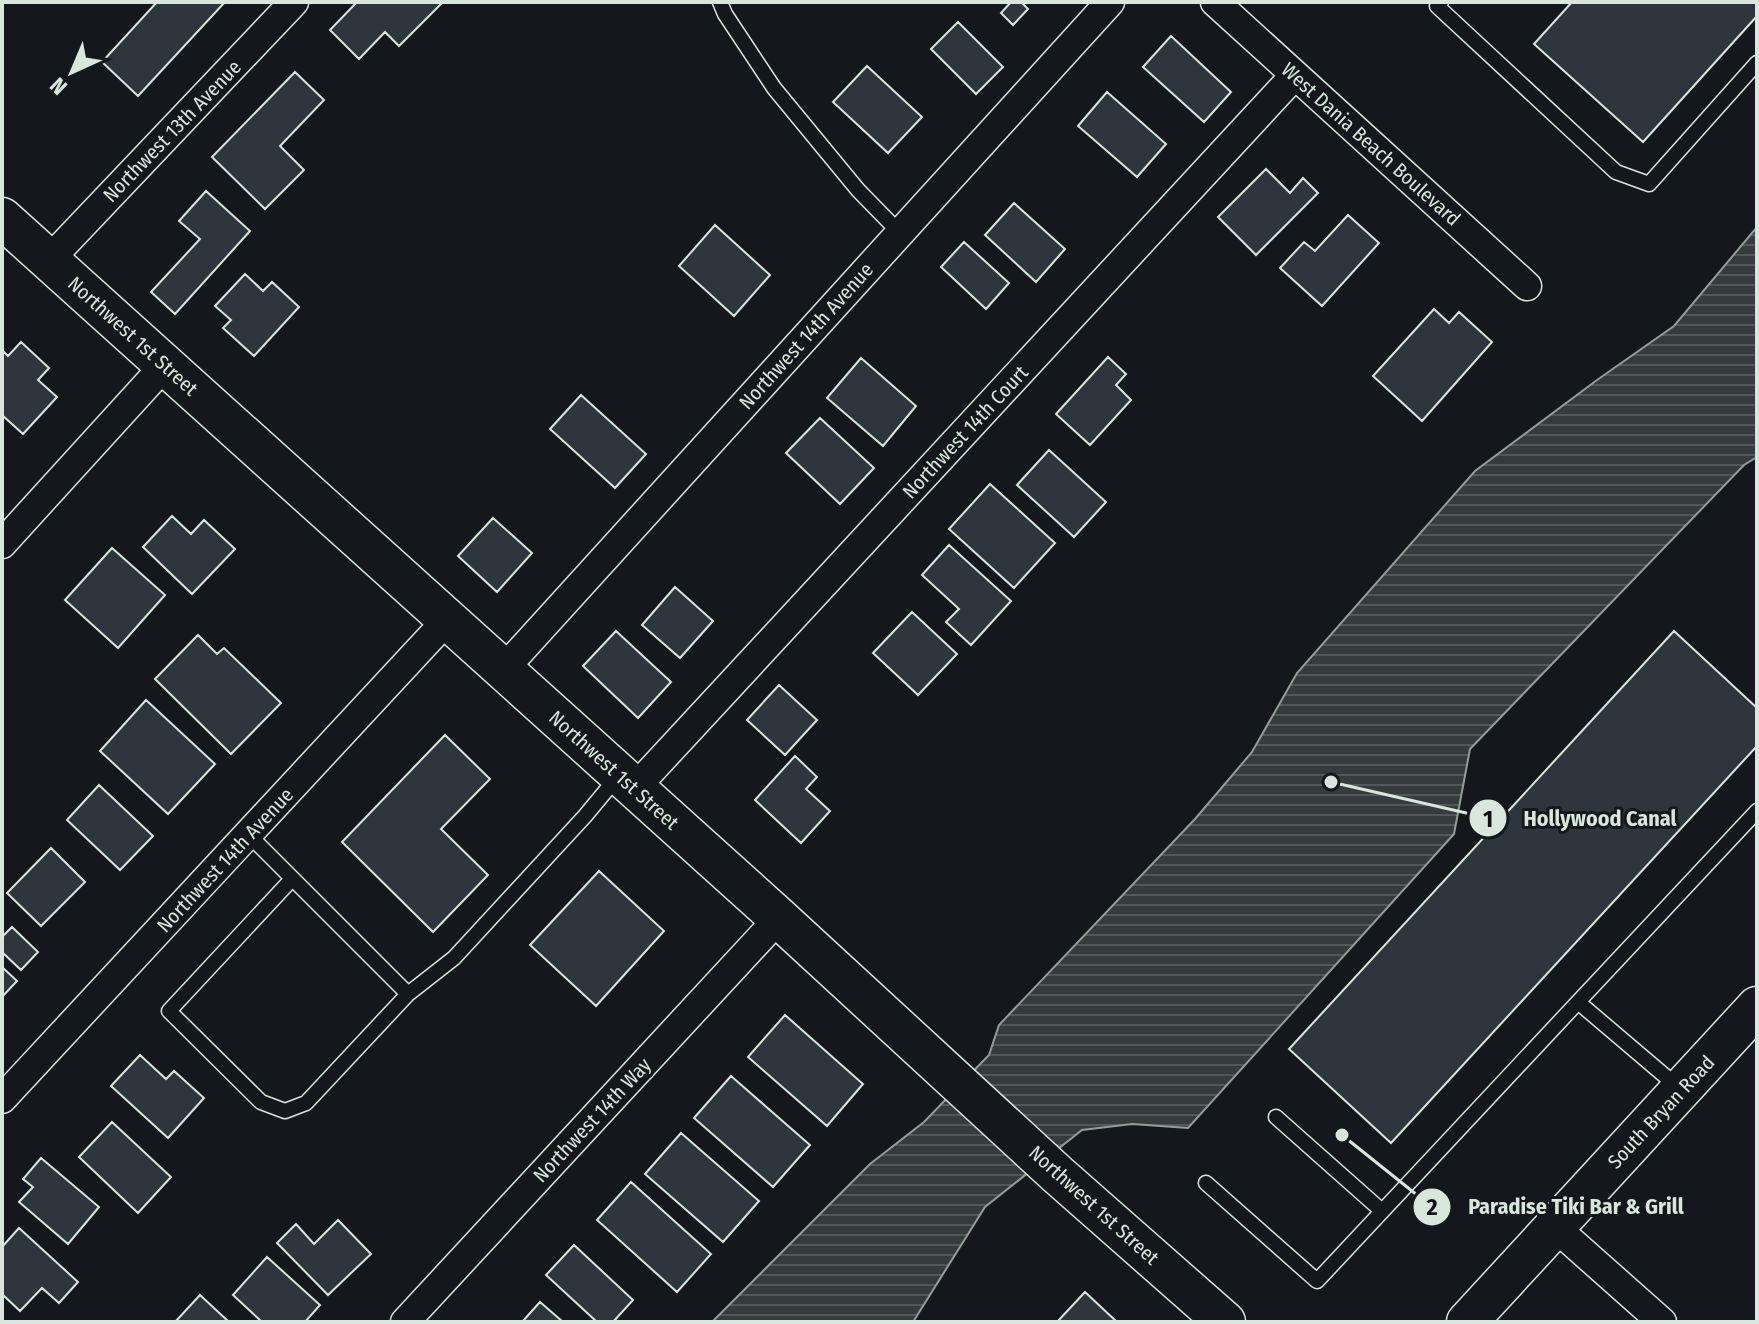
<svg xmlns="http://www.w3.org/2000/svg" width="1759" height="1324" viewBox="0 0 1759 1324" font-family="'Fira Sans Condensed',sans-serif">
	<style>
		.water { fill: url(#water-rules); stroke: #939e99; stroke-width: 2 }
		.building { fill: #2c363c; stroke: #d8e6dc; stroke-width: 2 }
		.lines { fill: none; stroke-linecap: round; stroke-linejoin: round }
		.lane-casing { stroke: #d8e6dc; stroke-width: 17 }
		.street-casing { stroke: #d8e6dc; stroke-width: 31 }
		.secondary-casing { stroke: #d8e6dc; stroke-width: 43 }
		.lane { stroke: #14181c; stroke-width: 14 }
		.street { stroke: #14181c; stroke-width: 28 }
		.secondary { stroke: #14181c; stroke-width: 40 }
		.labels { text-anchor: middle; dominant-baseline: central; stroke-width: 6; stroke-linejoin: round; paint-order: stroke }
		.street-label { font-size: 20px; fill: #d8e6dc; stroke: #14181c }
		.leader { fill: none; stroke: #d8e6dc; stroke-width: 3 }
		.callout-dot { fill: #d8e6dc; stroke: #14181c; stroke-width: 3 }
		.mark-label { font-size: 24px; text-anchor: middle; font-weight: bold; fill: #111 }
		.callout-label { font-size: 22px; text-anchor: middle; font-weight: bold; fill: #d8e6dc; stroke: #14181c; stroke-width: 6; stroke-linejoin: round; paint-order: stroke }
	</style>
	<defs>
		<pattern id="water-rules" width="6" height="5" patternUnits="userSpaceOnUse" patternTransform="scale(2)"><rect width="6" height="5" fill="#363b3e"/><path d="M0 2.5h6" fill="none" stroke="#525759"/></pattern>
	</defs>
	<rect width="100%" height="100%" fill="#14181c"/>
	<path class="water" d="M1757,227V457L1744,465L1470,749L1454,834L1188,1128L1132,1124L1082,1130L985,1207L913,1322H712L870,1164L924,1122L989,1055L999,1025L1195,819L1252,752L1297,673L1475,471L1597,380L1674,326Z"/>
	<path class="building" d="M157,2H225L138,96L102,62Z
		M357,2H443L399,46L385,32L359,59L330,30Z
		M1011,2H1021L1028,9L1013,25L1001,13Z
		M1572,2H1757V16L1643,142L1534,44Z
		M958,22L1003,67L976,94L931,49Z
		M1171,36L1231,92L1204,122L1143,67Z
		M867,66L922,117L888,153L833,102Z
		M295,72L324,100L280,146L304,170L265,209L212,157Z
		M1107,92L1166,144L1137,177L1078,126Z
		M1266,169L1290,193L1303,178L1318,193L1256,255L1218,217Z
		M206,191L250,231L175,314L151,292L200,239L179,221Z
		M1014,203L1065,249L1036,282L985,235Z
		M1348,215L1379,243L1322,306L1280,268L1304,242L1315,251Z
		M715,225L770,275L734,316L679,266Z
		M964,242L1009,283L986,309L941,267Z
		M245,274L263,291L272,282L299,307L254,356L223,328L231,320L215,306Z
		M1434,309L1449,323L1459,312L1492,342L1422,421L1373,376Z
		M21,342L49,368L38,380L57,397L23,434L2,415V350L8,356Z
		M1108,357L1126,374L1116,385L1131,400L1090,445L1056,414Z
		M861,358L916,406L883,446L827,398Z
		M581,395L646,454L615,488L550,429Z
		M820,418L874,468L840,504L786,453Z
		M1049,450L1106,502L1074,537L1017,485Z
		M990,484L1055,543L1014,588L949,529Z
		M172,516L191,534L204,520L235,549L192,594L143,547Z
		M493,518L532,553L497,592L458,556Z
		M949,545L1011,601L971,645L946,622L959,609L922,575Z
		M112,548L165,595L118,648L65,600Z
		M675,587L713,621L680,658L642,625Z
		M912,612L957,654L918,695L873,653Z
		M616,631L671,682L638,718L583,666Z
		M1674,631L1757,708V746L1391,1143L1289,1049Z
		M198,635L217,654L224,648L281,703L231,754L155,679Z
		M779,685L817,720L785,755L747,720Z
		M146,700L215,764L168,814L100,751Z
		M445,735L490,779L441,829L488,875L433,932L342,842Z
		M795,756L817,777L806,789L830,811L801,843L755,800Z
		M99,785L153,836L120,870L67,820Z
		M51,848L85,882L41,926L7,893Z
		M599,871L664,931L596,1006L530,945Z
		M12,927L38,952L21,970L2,952V937Z
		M2,967L17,981L2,997Z
		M785,1015L863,1084L827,1126L748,1057Z
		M140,1055L166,1079L174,1071L204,1098L168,1138L111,1086Z
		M731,1076L810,1145L773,1187L694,1118Z
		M112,1122L171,1177L138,1213L79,1157Z
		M681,1133L759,1201L723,1242L645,1174Z
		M41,1158L99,1207L68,1244L19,1202L33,1187L23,1179Z
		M631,1182L711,1254L677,1292L597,1220Z
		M338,1220L371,1254L328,1295L277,1243L296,1224L314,1244Z
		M19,1228L78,1282L59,1303L42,1288L20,1311L2,1294V1247Z
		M574,1245L633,1300L613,1322H597L546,1275Z
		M267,1257L320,1305L305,1322H262L233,1295Z
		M1085,1292L1117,1322H1057Z
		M200,1295L229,1322H175Z
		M540,1302L563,1322H522Z"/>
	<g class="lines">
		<defs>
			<path id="lane" d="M720,2L725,14L774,88L858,190L900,233
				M1441,2L1437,6L1616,172L1649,184L1757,63
				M248,834L408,994L306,1103L285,1111L261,1102L169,1011L292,879
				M408,994L454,958L585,816L619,775
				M1578,1002L1757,811
				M1276,1117L1382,1211
				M1206,1183L1317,1281L1578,1002L1678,1087"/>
			<path id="street" d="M1215,2L1527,286
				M49,260L294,2
				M2,544L165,365
				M503,670L1110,2
				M634,789L1295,75
				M2,1099L447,620
				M1555,1227L1662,1322
				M405,1322L779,918"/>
			<path id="secondary" d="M2,218L779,918L1057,1174L1225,1322
				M1467,1322L1757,1007"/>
		</defs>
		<use href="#lane" class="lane-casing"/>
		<use href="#street" class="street-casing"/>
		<use href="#secondary" class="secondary-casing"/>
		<use href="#lane" class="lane"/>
		<use href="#street" class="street"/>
		<use href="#secondary" class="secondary"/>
	</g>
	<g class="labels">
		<g class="street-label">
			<text transform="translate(172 131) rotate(-46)">Northwest 13th Avenue</text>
			<text transform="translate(1371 144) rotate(42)">West Dania Beach Boulevard</text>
			<text transform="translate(133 336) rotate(42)">Northwest 1st Street</text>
			<text transform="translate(806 336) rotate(-48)">Northwest 14th Avenue</text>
			<text transform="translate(965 432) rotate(-47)">Northwest 14th Court</text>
			<text transform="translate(614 770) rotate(42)">Northwest 1st Street</text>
			<text transform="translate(225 860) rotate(-47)">Northwest 14th Avenue</text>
			<text transform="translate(1661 1112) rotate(-47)">South Bryan Road</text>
			<text transform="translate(592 1120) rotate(-47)">Northwest 14th Way</text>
			<text transform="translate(1094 1205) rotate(42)">Northwest 1st Street</text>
		</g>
	</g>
	<path class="leader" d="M1331 782L1488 818M1342 1135L1432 1207"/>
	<g class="callout-dot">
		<circle cx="1331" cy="782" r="8"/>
		<circle cx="1342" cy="1135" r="8"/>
		<circle cx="1488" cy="818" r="20"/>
		<circle cx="1432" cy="1207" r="20"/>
	</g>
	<g class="mark-label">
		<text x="1488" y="827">1</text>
		<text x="1432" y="1215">2</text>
	</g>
	<g class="callout-label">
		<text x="1600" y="826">Hollywood Canal</text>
		<text x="1576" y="1214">Paradise Tiki Bar &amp; Grill</text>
	</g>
	<rect width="1759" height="1324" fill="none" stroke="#d8e6dc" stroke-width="8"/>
	<g transform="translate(72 72) rotate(224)" stroke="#14181c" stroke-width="6" paint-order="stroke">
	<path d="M0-6L14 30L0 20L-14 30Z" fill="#d8e6dc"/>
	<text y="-12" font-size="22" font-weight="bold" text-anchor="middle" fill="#d8e6dc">N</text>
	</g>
</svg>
